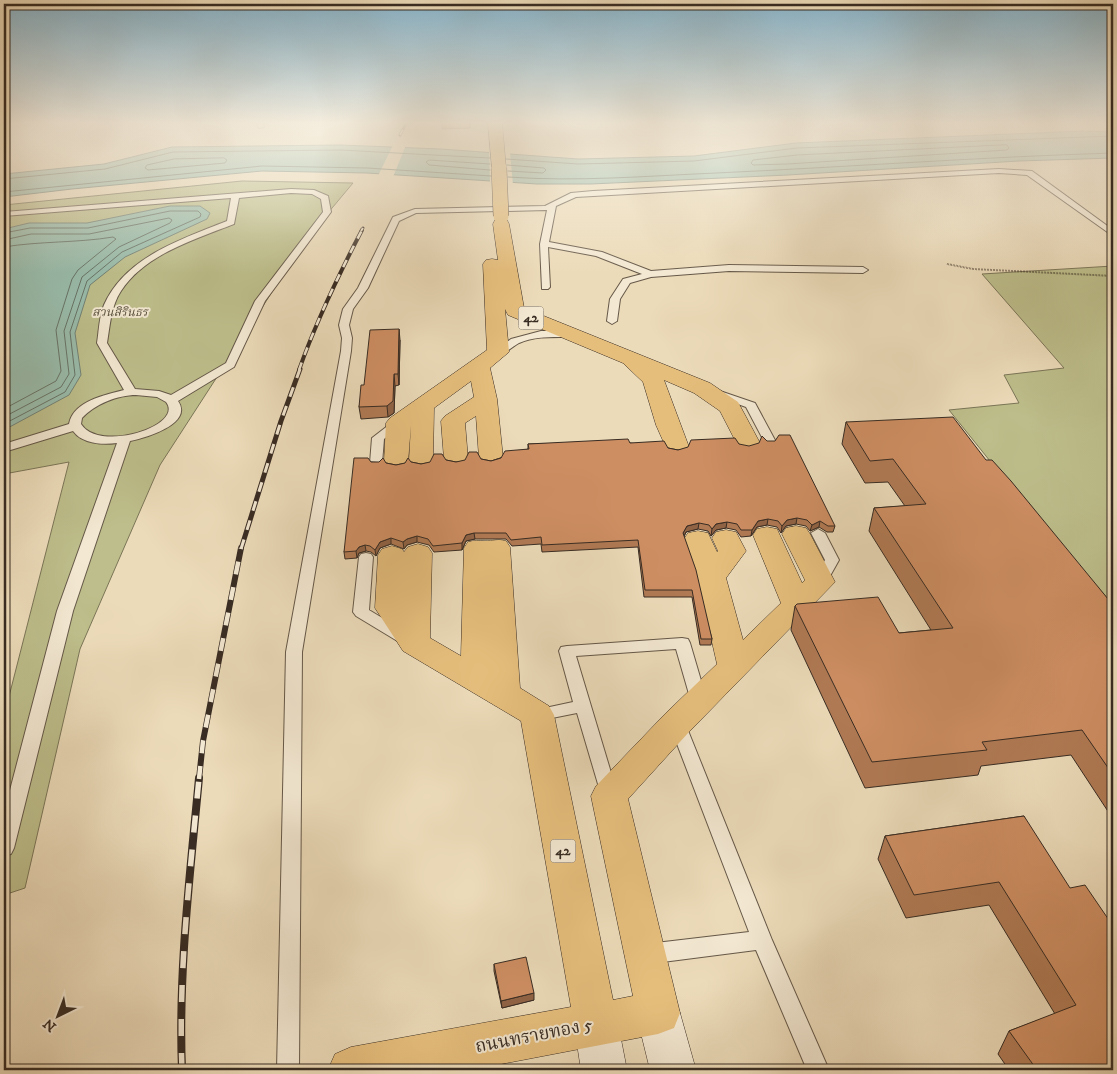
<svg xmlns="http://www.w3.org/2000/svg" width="1117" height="1074" viewBox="0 0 1117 1074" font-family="'IM FELL DW Pica','Noto Serif Thai',serif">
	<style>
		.green { fill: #bdbe8b; stroke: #7a7557 }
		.water { fill: #99bcab; stroke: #728275 }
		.pier { fill: #ecdbb9 }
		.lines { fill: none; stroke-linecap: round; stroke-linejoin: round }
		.shore { stroke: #687467; stroke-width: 1 }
		.highway-tunnel { stroke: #c8b89b; stroke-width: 24; stroke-dasharray: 24 12; stroke-linecap: butt }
		.lane-casing { stroke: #655848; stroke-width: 2 }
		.secondary-casing { stroke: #382c23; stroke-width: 1 }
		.highway-casing { stroke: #382c23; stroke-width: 1 }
		.path { stroke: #382c23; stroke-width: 2; stroke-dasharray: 0.5 1; stroke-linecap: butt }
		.lane { fill: #f3e8d2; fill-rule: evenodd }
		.secondary { fill: #f3e8d2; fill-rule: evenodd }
		.highway { fill: #e6be7c; fill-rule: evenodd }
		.rail-far4-casing { stroke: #382c23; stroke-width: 3 }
		.rail-far3-casing { stroke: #382c23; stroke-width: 4 }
		.rail-far2-casing { stroke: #382c23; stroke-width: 5 }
		.rail-far1-casing { stroke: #382c23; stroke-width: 6 }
		.rail-casing { stroke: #382c23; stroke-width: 8 }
		.rail-far4 { stroke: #f3e8d2; stroke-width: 2; stroke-dasharray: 6; stroke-linecap: butt }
		.rail-far3 { stroke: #f3e8d2; stroke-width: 2.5; stroke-dasharray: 8; stroke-linecap: butt }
		.rail-far2 { stroke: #f3e8d2; stroke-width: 3; stroke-dasharray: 10; stroke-linecap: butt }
		.rail-far1 { stroke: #f3e8d2; stroke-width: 4.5; stroke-dasharray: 13; stroke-linecap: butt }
		.rail { stroke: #f3e8d2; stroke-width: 5.5; stroke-dasharray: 17; stroke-linecap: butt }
		.highway-bridge-casing { stroke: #382c23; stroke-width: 16; stroke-linecap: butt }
		.highway-bridge { stroke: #e6be7c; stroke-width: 15 }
		.wall { fill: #b07a54; stroke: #382c23 }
		.shaded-wall { fill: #906345; stroke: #382c23 }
		.building { fill: #cd8e62; stroke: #382c23 }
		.labels { text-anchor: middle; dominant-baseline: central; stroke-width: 4; stroke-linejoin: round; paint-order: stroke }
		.far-park-label { font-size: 12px; font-style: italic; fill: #59503d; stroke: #f3e8d2 }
		.shield { fill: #f3e8d2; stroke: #706458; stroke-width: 1 }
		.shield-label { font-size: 14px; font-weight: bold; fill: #382c23 }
		.near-street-label { font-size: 18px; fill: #382c23; stroke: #f3e8d2 }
	</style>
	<rect width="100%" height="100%" fill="#ecdbb9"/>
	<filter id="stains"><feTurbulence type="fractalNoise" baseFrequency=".004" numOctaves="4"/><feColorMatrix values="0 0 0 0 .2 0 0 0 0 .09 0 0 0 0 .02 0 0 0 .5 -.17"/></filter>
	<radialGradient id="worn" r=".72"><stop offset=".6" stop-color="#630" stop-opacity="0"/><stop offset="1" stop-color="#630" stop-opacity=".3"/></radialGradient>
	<path class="green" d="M242,181L353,183L307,238L160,465L80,649L25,888L4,895V716L69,462L4,474V205Z
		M1113,266V614L949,410L1019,403L1004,375L1064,368L982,274Z"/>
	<path class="water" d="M1083,131L1113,132V158L1019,161L788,175L591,184H537L367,173L262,171L72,189L4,197V174L104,164L172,147L340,145L441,149L578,159L694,156L796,143Z
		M170,206H200L210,213L207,219L125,257L90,285L75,333L81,375L69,395L4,430V229L29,223H87Z"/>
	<path class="pier" d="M393,145H406L393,177L378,176Z
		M489,150L510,152L513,185L490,183Z"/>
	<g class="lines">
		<path class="shore" d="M1007,145L1009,148L1007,150L787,164L753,165L751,163L753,160L797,155Z
			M224,158L227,160L225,163L148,170L145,168L147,165L174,159Z
			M506,159L578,164L694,161L797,148L1113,136
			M490,164L429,160L426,162L429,165L490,170
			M507,165L544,168L546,170L543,173L508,171
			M508,177C577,182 647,176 716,173C848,167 981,157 1113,153
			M4,179L105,169L173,152L340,150L490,158
			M4,192L262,166L367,168L491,176
			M4,233L30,228H88L170,211H198L201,214L200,217L122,252L87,281L70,332L75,375L65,392L4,424
			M4,240L31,234H89L169,218L172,220L170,223L119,247L82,277L64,331L69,374L61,387L4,417
			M4,247C40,241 77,243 113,237L116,239L78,270L72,279L56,330L61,371L56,381L4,409"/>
		<path class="highway-tunnel" d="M695,497L711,538"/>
		<defs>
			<path id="lane" d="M256,122H262L264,127L259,128Z
				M999,169L1032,171L1113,230V236L1027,175L999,173L576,197L556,206L549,242L602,252L651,271L729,265L863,267L868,270L863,273L729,271L651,277L630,283L620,299L617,321L612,324L607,321L610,299L623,279L642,274L596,256L548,247L550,287L548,289H542L540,244L547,210L416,213L399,221L368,288L353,309L349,325L352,338L351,351L302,652L299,1070H277L286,652L341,351L342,338L339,325L343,309L358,288L393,217L415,209L545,206L571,193L593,191Z
				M291,189L314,190L328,196L331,212L265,301L234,367L178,401C194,424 145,438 130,441L73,611L14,848L11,854L4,856V813L57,611L117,443C103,445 82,444 73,431L4,452V444L69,424C73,401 105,395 124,390L97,343C99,331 99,317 104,305C125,257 182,239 227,221L231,198L4,216V212ZM291,193L312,194L321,199L323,212L255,301L226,363L171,395L159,391L135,389L107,343C110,325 111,306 121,291C145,254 196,239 234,224L239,198ZM136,395L157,397L166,402C185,426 99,453 81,424L82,418C95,404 118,395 136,395Z
				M541,331H570L575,334L570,337C553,337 535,336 519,343C512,347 506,353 498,355L493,352L511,339Z
				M717,390L755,403L776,442L774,445H766L746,407L713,395L711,393L713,391Z
				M398,419L404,423L384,439L382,463L380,466H372L370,463L372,438L394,421Z
				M818,529L825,533L839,560L825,585H815L813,582L825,560L811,533Z
				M366,553L371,554L373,557L369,610L409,634L412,638L409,642L404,643L399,642L356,616L353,612L359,557L361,554Z
				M682,638L688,639L690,643L707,701L705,705L699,707L693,705L691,701L676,649L576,656L618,796L615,801L609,803L603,801L577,713L537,721L531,719L529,715L531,711L573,702L559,651L561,647L567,646Z
				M677,717L683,719L685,723L772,940L829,1070H807L756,950L647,964L640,961L637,954L640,947L647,944L749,932L669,723L671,719Z"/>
			<path id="secondary" d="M658,992L674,998L680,1013L696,1070H650L636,1013L642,998Z
				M596,1002L612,1009L618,1024L627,1070H581L574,1024L580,1009Z"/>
			<path id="highway" d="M488,122H502L506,168L504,171H494L492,168Z
				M501,219L507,220L509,224L524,308L710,383L738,402L760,443L757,448L748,450L739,448L720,411L694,393L664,380L689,447L686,452L677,454L668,452L656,425L643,382L623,363L508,315L505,309L509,352L490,368L497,399L503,458L500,463L491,465L482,463L479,458L476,416L465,423L468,459L465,464L456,466L447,464L444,459L441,421L445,416L474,397L471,381L434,408L433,461L430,466L421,468L412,466L409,461L411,425L408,462L405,467L396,469L387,467L384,462L386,423L390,418L487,350L483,264L486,260L492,259L498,260L493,224L495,220Z
				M796,526L806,528L810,534L835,582L689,732L628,799L680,1013L674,1028L658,1034L470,1070H328L335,1054L351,1047L571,1007L521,721L403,651L375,608L378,555L382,549L392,546L402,549L404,552L408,547L418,544L428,547L432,553L430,638L461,656L464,548L468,542C475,540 478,541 485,541C493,541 497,539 506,541L510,547L520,688L549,706L554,715L613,1000L633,996L591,796L596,786L665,714L717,664L697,576L684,539L688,533L698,531L708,533L717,552L718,551L712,538L716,532L726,530L736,532L746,551L726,578L743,640L781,603L753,535L757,529L767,527L777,529L802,583L805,580L782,534L786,528Z"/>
		</defs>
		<use href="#lane" class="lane-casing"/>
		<use href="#secondary" class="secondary-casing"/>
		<use href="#highway" class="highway-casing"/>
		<path class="path" d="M947,264L973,269L1113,276"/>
		<use href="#lane" class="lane"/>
		<use href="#secondary" class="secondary"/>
		<use href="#highway" class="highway"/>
		<defs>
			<path id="rail-far4" d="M400,135L407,122
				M361,231L363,228"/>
			<path id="rail-far3" d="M299,370C316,322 338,276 362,230"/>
			<path id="rail-far2" d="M241,549L281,421L300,369"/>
			<path id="rail-far1" d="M199,779L203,741L241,548"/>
			<path id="rail" d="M182,1070C178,973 190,875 199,778"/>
		</defs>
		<use href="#rail-far4" class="rail-far4-casing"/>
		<use href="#rail-far3" class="rail-far3-casing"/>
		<use href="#rail-far2" class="rail-far2-casing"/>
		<use href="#rail-far1" class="rail-far1-casing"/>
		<use href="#rail" class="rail-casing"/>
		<use href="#rail-far4" class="rail-far4"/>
		<use href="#rail-far3" class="rail-far3"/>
		<use href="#rail-far2" class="rail-far2"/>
		<use href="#rail-far1" class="rail-far1"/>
		<use href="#rail" class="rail"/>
		<defs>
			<path id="highway-bridge" d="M499,168L501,216"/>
		</defs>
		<use href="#highway-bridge" class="highway-bridge-casing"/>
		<use href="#highway-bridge" class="highway-bridge"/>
	</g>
	<path class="wall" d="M442,122H470V128L442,129Z
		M400,340L399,385L395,386L394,413L388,417L361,419L359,407L364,385Z
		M846,422L986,460L1113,605V819L1071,755L981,766L978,775L865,788L791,630L795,606L899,633L931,630L869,531L874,508L905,506L888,482L865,483L842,444Z
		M630,443L668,448L678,450L739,444L835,526L833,532H827L819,527L810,531L806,526L796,524L786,526L781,533L777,527L767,525L757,527L751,536L741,537L736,530L726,528L716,530L711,536L708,531L698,529L686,532L684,537L712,639L711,645H700L692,597H644L638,547L542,552L541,544L512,546L506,539H475L466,541L462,550L434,552L429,545L417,542L407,545L404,549L391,544L380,548L376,556L371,552L366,551L359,553L357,558L345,559L344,552L371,462L386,463L396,465L411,462L421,464L446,460L456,462L481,459L491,461L528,449V444Z
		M1024,816L1113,1070H1009L998,1054L1009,1031L1055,1014L989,905L906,918L878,859L885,836Z
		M494,964L534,1000L502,1008L494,971Z"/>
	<path class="shaded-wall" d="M399,329L400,340L399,385L398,374Z
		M394,374L395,386L394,413L388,417L387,406Z
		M797,518L796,524L786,526L781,533L782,526L787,520Z
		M768,519L767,525L757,527L751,536L752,530L758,521Z
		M820,521L819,527L810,531L812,525Z
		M727,522L726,528L716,530L711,536L712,529L716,524Z
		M699,523L698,529L686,532L682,540L683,533L687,526Z
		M474,533L475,539L466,541L462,550V543L466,535Z
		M417,536V542L407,545L404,549L403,542L407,539Z
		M391,538V544L380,548L376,556L375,550L380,542Z
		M365,545L366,551L359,553L357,558L356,551L359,547Z
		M534,993V1000L502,1008L501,1001Z"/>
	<path class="building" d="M399,329L398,374H394L393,401L387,406L359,407L361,385H364L370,330Z
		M953,417L986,460H992L1011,481L1113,605V775L1082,730L982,742L987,750L872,762L795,606L797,604L878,597L899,633L953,628L874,508L926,504L893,459L870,461L846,422Z
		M779,435H790L835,526H828L820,521L812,525L807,520L797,518L787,520L782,526L778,521L768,519L758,521L752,530H741L737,524L727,522L716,524L712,529L709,525L699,523L687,526L683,533L696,570L712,639H701L692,590H645L638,540L542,545L541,537L511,540L506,533H474L466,535L462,543L433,546L428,539L417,536L407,539L403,542L391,538L380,542L375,550L370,546L365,545L359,547L356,551L344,552L354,458H368L371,462H379L383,458L386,463L396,465L405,463L408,458L411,462L421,464L430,462L434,454H442L446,460L456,462L465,460L469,452H477L481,459L491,461L501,458L505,451L529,449L528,444L628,439L630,443L664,441L668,448L678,450L688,447L691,440L735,438L739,444L749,446L759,443L762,436L767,441H775Z
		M1024,816L1070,888L1085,885L1113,926V1070H1037L1009,1031L1076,1005L999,882L914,895L885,836Z
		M526,957L534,993L501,1001L494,964Z"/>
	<linearGradient id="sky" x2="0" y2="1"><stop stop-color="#88b7d0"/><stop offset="0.45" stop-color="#f6efe0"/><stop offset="1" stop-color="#f6efe0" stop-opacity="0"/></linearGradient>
	<rect width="1117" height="273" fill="url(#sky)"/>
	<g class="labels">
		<g class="far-park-label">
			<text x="120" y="312">สวนสิรินธร</text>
		</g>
		<g class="shield">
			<rect x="518.5" y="306.5" width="25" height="23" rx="4"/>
			<rect x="550.5" y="839.5" width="25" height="23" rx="4"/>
		</g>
		<g class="shield-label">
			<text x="531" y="318">42</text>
			<text x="563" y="851">42</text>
		</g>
		<g class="near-street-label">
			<text transform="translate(534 1036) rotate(-11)">ถนนทรายทอง 5</text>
		</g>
	</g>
	<rect width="1117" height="1074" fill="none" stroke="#ecdbb9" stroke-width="20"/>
	<rect x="5" y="5" width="1107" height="1064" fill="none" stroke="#382c23" stroke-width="2.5"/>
	<rect x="10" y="10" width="1097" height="1054" fill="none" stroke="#382c23"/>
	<g transform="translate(58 1016) rotate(222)" stroke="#f3e8d2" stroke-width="4" paint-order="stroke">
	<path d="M0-4L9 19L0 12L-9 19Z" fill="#382c23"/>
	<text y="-8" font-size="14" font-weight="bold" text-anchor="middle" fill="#382c23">N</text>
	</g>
	<rect width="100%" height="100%" filter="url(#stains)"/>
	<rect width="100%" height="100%" fill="url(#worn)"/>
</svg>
